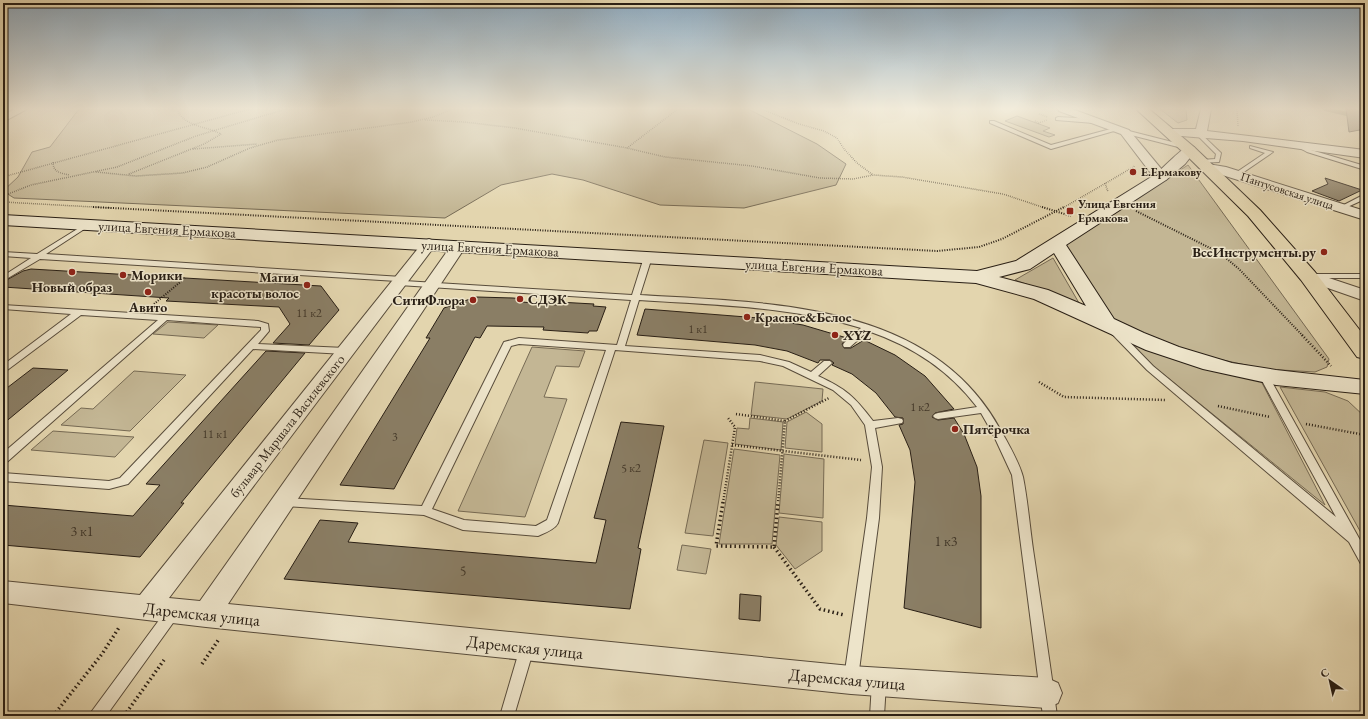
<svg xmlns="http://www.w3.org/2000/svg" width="1368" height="719" viewBox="0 0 1368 719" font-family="'EB Garamond',serif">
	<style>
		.green { fill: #c3b694; stroke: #766a54 }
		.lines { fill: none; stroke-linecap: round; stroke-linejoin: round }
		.stream { stroke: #736752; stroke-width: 4 }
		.building { fill: #8a7e65; stroke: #291f15 }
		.service-casing { stroke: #584c3b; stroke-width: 2 }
		.minor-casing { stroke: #584c3b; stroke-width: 2 }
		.secondary-casing { stroke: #291f15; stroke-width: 2 }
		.trunk-casing { stroke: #291f15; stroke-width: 2 }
		.path-far3 { stroke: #291f15; stroke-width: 1.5; stroke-dasharray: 0.5 1.5; stroke-linecap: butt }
		.path-far2 { stroke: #291f15; stroke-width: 2; stroke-dasharray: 1 1.5; stroke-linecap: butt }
		.path-far1 { stroke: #291f15; stroke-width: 2.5; stroke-dasharray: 1 2; stroke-linecap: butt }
		.path { stroke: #291f15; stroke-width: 3.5; stroke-dasharray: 1.5 3; stroke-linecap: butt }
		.service { fill: #ede4ca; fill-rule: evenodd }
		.minor { fill: #ede4ca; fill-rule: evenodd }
		.secondary { fill: #ede4ca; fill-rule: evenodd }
		.trunk { fill: #e3d5ae; fill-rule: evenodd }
		.poi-dot { fill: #8f2418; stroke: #ede4ca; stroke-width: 1.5 }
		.labels { text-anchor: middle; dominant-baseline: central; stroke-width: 3; stroke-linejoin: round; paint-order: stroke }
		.far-poi-label { font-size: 12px; font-weight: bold; fill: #291f15; stroke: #ede4ca; text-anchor: start }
		.far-street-label { font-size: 12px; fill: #291f15; stroke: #ede4ca }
		.number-label { font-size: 12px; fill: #413729 }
		.street-label { font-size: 14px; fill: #291f15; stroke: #ede4ca }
		.poi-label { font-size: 14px; font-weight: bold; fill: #291f15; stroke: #ede4ca; text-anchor: start }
		.near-number-label { font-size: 14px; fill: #413729 }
		.near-street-label { font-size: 17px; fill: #291f15; stroke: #ede4ca }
	</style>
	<rect width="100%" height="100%" fill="#e3d5ae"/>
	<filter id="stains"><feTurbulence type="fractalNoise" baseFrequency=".005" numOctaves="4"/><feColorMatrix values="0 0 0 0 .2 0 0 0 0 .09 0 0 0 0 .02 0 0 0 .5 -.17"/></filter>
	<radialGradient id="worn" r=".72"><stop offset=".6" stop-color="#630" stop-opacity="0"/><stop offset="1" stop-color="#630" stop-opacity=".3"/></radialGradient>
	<path class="green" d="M79,109H748L817,144L846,164L836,185L744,208L660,205L583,180L552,174L501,185L445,218L14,198L3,191L18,177L32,152L50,147Z
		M1160,109H1186L1187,120L1178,123Z
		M1017,116L1050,128L1043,131L1055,135L1049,137L1005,121Z
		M1188,165L1329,359L1327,367L1315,372L1264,369L1191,353L1150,338L1112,319L1064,246Z
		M1053,258L1079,303L1015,280Z
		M168,322L218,325L204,338L153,334Z
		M1127,338L1260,379L1325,505L1152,365Z
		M532,347L585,351L579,367L556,366L544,397L567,399L525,517L458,511Z
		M134,371L186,375L130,431L61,425L81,408L93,409Z
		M755,382L823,389L822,401L787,419L751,415Z
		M1280,387L1325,392L1348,401L1365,417V540Z
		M806,412L822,424V452L785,448L787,422Z
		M750,418L783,422L781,450L735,444L737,428L749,429Z
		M53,431L134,437L115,457L31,450Z
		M704,440L728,443L713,536L685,533Z
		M734,449L780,455L772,544H719Z
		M784,454L824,459L823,518L779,513Z
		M779,517L822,522V551L795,569L776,545Z
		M682,545L711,549L706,574L677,570Z"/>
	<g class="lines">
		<path class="stream" d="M1325,109L1365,118"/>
	</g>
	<path class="building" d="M1346,109H1365V129L1349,132Z
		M1325,178L1362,190L1339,201L1312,191L1328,184Z
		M31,269L321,286L339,310L309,345L273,343L290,324L279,307L166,301L169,298L3,287V282L23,271Z
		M477,297L513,298L523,299L522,302L557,305L558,302L594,304L593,306L606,307L597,331H589L588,333L543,330L544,327L487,326L480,338L475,337L394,489L340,485L430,338H426L444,308L456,304L457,300L464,301Z
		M645,309L759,318L803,325L847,338L842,344L844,348H851L864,340L895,355L925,376L954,409L935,413L932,417L938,420L954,418L964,434L977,467L981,496V628L904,608L915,482L910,450L899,425L903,424V418L895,417L876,393L852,374L832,365L834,363L830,360H820L818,363L787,351L755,345L637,335Z
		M266,351L305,353L181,503H184L140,557L3,545V505L133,516L160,485L146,484Z
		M33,368L68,370L3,424V391Z
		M621,422L664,426L638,548L641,549L630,609L284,579L320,520L358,523L348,542L596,563L606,520L594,518Z
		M740,594L761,596L760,621L739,619Z"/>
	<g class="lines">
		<defs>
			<path id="service" d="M1058,117L1094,119L1097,121L1094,123L1056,120V118Z
				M990,121H994L1051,145L1118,127L1121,129L1051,149L990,123Z
				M1125,130L1188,146L1189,147L1186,149L1123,133L1122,132Z
				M1197,130L1221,153L1219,162L1199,163V161L1201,160L1215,159L1216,154L1194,132Z
				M1300,144L1311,150L1365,166V170L1307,152L1298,147V145Z
				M1250,146L1273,152L1238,176H1234V174L1265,153L1250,148Z
				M1365,194V199L1343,209H1339L1338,208Z
				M87,223L89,224V226L46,254L402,277L406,279L404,281L632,295L644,257L648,255L652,257L640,295C768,303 930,301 1000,429C1008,443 1019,462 1023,477C1028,502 1030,530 1034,556C1042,610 1050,663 1057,716H1043L1012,475L993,434L981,413L938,419L935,418L933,416L935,414L938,413L977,407C949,370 912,346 868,331L850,347H844L843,345L844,343L861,328C789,306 714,305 639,300L625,346L760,355L789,362L811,372L824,361H830L832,363L830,365L818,376C846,389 854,396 873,421L898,418L902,419L903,421L902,423L875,428L882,467L879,518L858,678L856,683L851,685L846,683L844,678L867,518L872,467L865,425L851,405L833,390L783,366L760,361L615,350L558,523C555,529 545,533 538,536L463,530L424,515L285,506L281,505L279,502L281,499L285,498L422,506L504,342L519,338L617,345L631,300L399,285L395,283L397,281L40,259L3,281V276L31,258L3,256V252L37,254ZM519,344L606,350L547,520L536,526L464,520L432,509L511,346Z
				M1307,274H1365V278H1310L1306,276Z
				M3,305L258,321L268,324L269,331L258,344L345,348L349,351L345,354L253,349L128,484L109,489L3,481V473L109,481L120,478L261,330V327L167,320L7,462L3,463V453L158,320L81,315L6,371L3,372V365L71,314L3,309Z
				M1114,328L1117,329L1153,366L1336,517L1260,377L1262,375H1268L1365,549V565L1361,564L1349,542L1147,370L1111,333L1110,331Z
				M173,606L178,608L179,612L178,616L106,716H90L92,711L168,608Z
				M527,642L532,644L534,648L514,716H500L520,648L522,644Z
				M879,676L884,678L886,683L884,716H870L872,683L874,678Z"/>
			<path id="minor" d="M15,109H27L3,122V115Z
				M1058,109H1072L1129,130L1168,177L1166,180H1156L1121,134L1059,111Z
				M1201,109H1211L1207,131L1365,150V158L1243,141L1169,135L1163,132L1169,129H1196Z
				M1208,164L1226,167L1365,211V220L1219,174L1204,171L1202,168L1204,165Z
				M429,239L434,241L437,244L434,247L169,598L200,601L453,243H463L466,246L228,604L851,666L1047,678L1058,683L1062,693L1058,703L1047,708L851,694L206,627L3,603V581L140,595L424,241Z
				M1308,271L1365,290V301L1302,279L1300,276L1302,273Z"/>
			<path id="secondary" d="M1189,146L1194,147L1196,150L1185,164L1166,180L1066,245L1114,319L1144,333L1179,347L1232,363L1276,370L1365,380V394L1276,385L1203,369L1146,350L1034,299L976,283L3,225V215L977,271L1016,261L1156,174C1163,168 1183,147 1189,146ZM1054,253L1086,306L1048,290L999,277L1030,269Z"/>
			<path id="trunk" d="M1136,109H1149L1194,147L1260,210L1315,272L1365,337V359L1357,357L1301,280L1248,216L1184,153Z"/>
		</defs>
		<use href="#service" class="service-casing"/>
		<use href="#minor" class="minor-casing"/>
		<use href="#secondary" class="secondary-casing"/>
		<use href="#trunk" class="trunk-casing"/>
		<path class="path-far3" d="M761,109L799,124L824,131L837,138L844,149L857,163L873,175
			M1237,109L1238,126
			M1039,114L1048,117
			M425,120L464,122L515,128L627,148L665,157L752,166L820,178L853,179L873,175L902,177L1003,194L1045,208
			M1035,121L1039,123L1047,120
			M627,148L678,109
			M193,149L257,144
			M53,162C53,172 60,173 69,175
			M96,172L136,176L183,173L207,167L250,148L278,140L412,122L433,117L453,109
			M129,174L204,144L221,134C206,126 184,127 177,109
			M3,177L250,109
			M1105,183L1108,192
			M3,196L31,185L117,167L196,136L286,109
			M3,202L112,208
			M1063,208L1135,166"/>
		<path class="path-far2" d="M93,207L937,251L979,247L1002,239L1064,207
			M1042,207L1071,216
			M1136,211L1220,253L1239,269L1303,336
			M154,304L185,278"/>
		<path class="path-far1" d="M1302,335L1331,366
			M1039,382L1064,397L1166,400
			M1218,406L1270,417
			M736,414L785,421L778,503
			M785,421L829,398
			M1306,424L1365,435
			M732,445L861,460
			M723,503L735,427L728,418"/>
		<path class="path" d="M723,502L716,546L774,547L778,502
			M774,547L820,609L844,615
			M202,664L219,639
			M53,716L102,654L120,626
			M124,716L164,660"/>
		<use href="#service" class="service"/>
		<use href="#minor" class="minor"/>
		<use href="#secondary" class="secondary"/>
		<use href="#trunk" class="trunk"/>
	</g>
	<linearGradient id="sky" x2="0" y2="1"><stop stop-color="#8da8bc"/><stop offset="0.52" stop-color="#f2ecdb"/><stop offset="1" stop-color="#f2ecdb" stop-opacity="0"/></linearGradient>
	<rect width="1368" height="209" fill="url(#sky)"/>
	<g class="poi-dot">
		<circle cx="1133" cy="172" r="4"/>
		<rect x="1066" y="207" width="8" height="8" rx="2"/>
		<circle cx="1324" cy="252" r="4"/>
		<circle cx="72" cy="272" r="4"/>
		<circle cx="123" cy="275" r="4"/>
		<circle cx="307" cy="285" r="4"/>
		<circle cx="148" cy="292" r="4"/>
		<circle cx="520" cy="299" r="4"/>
		<circle cx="473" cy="300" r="4"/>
		<circle cx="747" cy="317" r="4"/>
		<circle cx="835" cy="335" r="4"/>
		<circle cx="955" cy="429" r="4"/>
	</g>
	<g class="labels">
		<g class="far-poi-label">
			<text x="1141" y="172">Е.Ермакову</text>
			<text x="1078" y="204">Улица Евгения<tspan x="1078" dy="14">Ермакова</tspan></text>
		</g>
		<g class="far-street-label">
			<text transform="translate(1287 191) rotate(18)">Пантусовская улица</text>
		</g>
		<g class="number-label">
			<text x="309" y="313">11 к2</text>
			<text x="698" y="329">1 к1</text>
			<text x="920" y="407">1 к2</text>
			<text x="215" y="434">11 к1</text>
			<text x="395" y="437">3</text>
			<text x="631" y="468">5 к2</text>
		</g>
		<g class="street-label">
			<text transform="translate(167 229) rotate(3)">улица Евгения Ермакова</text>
			<text transform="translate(490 248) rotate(3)">улица Евгения Ермакова</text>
			<text transform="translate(814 267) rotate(3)">улица Евгения Ермакова</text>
			<text transform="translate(287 426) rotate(-52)">бульвар Маршала Василевского</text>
		</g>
		<g class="poi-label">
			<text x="1316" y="252" text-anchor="end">ВсеИнструменты.ру</text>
			<text x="131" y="275">Морики</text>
			<text x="299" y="277" text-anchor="end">Магия<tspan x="299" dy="16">красоты волос</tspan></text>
			<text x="72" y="287" text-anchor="middle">Новый образ</text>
			<text x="528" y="299">СДЭК</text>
			<text x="465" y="300" text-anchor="end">СитиФлора</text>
			<text x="148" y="307" text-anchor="middle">Авито</text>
			<text x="755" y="317">Красное&amp;Белое</text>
			<text x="843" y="335">XYZ</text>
			<text x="963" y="429">Пятёрочка</text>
		</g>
		<g class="near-number-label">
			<text x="82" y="531">3 к1</text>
			<text x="946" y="541">1 к3</text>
			<text x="463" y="571">5</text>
		</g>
		<g class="near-street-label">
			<text transform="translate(202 614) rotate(6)">Даремская улица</text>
			<text transform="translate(525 647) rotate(6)">Даремская улица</text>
			<text transform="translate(847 679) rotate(5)">Даремская улица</text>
		</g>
	</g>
	<rect width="1368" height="719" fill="none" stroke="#e3d5ae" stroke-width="16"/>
	<rect x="4" y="4" width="1360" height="711" fill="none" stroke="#291f15" stroke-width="2"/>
	<rect x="8" y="8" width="1352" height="703" fill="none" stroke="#291f15"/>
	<g transform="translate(1330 681) rotate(326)" stroke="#ede4ca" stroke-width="3" paint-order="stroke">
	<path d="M0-3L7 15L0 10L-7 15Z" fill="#291f15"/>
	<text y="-6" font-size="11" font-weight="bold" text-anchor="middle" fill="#291f15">С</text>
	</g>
	<rect width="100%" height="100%" filter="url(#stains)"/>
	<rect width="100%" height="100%" fill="url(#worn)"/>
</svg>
